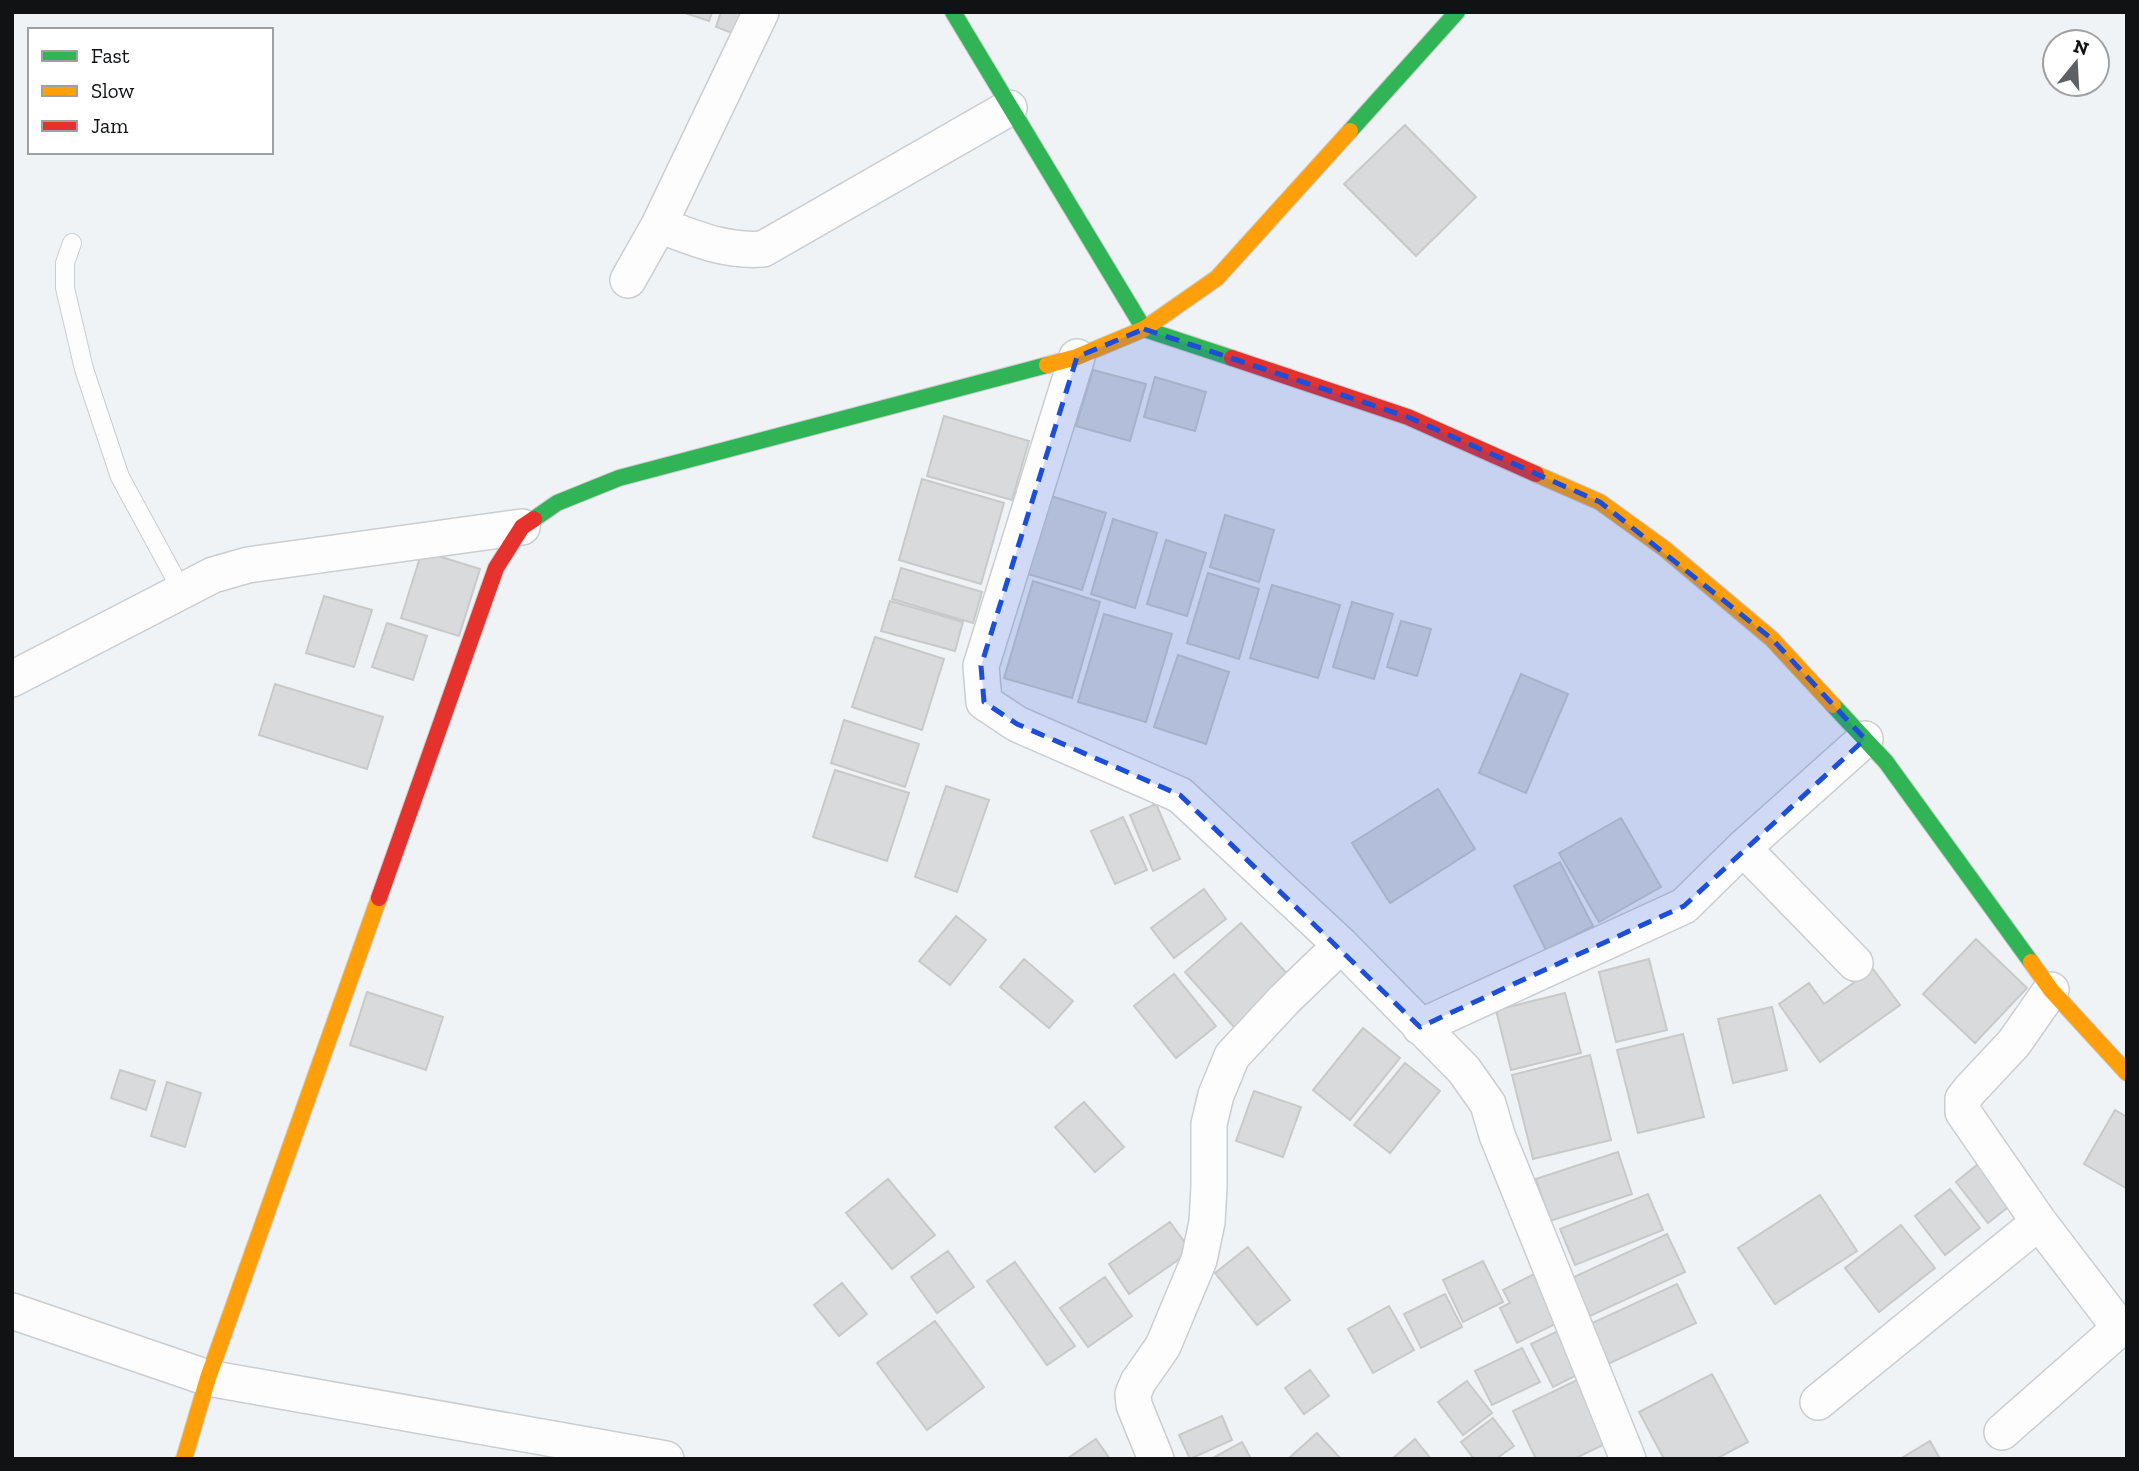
<svg xmlns="http://www.w3.org/2000/svg" width="2139" height="1471" viewBox="0 0 2139 1471" font-family="'Zilla Slab',serif">
	<style>
		.building { fill: #d9dadb; stroke: #c8cac9; stroke-width: 2 }
		.lines { fill: none; stroke-linecap: round; stroke-linejoin: round }
		.lane-casing { stroke: #cbcdcf; stroke-width: 20 }
		.street-casing { stroke: #cbcdcf; stroke-width: 38 }
		.fast-casing { stroke: #cbcdcf; stroke-width: 18 }
		.slow-casing { stroke: #cbcdcf; stroke-width: 18 }
		.jam-casing { stroke: #cbcdcf; stroke-width: 18 }
		.lane { stroke: #fdfdfe; stroke-width: 18 }
		.street { stroke: #fdfdfe; stroke-width: 35 }
		.fast { stroke: #30b455; stroke-width: 16 }
		.slow { stroke: #ff9f0a; stroke-width: 16 }
		.jam { stroke: #e5322d; stroke-width: 16 }
		.marked { fill: #1d4ed8; fill-opacity: 0.2; stroke: #1d4ed8; stroke-width: 5; stroke-dasharray: 14 9; stroke-linejoin: round }
	</style>
	<rect width="100%" height="100%" fill="#f0f3f6"/>
	<path class="building" d="M682,12H712L709,21Z
		M721,12H749L740,36L716,27Z
		M1405,125L1476,197L1416,256L1344,184Z
		M1093,370L1146,384L1130,441L1076,426Z
		M1155,377L1206,392L1195,431L1144,417Z
		M944,416L1029,441L1012,500L927,476Z
		M922,479L1004,503L981,584L899,560Z
		M1051,496L1106,513L1082,590L1028,574Z
		M1225,515L1274,530L1259,582L1210,567Z
		M1113,519L1157,533L1135,608L1091,594Z
		M1166,540L1206,553L1187,616L1147,604Z
		M422,551L480,569L459,636L401,618Z
		M901,568L982,592L973,623L892,599Z
		M1208,573L1259,589L1239,659L1187,643Z
		M1033,581L1100,602L1072,698L1004,678Z
		M1272,585L1340,605L1318,678L1250,658Z
		M324,596L372,610L354,667L306,653Z
		M890,601L963,622L955,651L881,631Z
		M1352,602L1393,614L1374,679L1333,667Z
		M1104,614L1172,634L1146,722L1078,702Z
		M1401,621L1431,629L1417,676L1387,667Z
		M387,623L427,636L413,680L372,667Z
		M875,637L944,659L922,730L852,707Z
		M1178,655L1229,672L1206,744L1154,727Z
		M1521,674L1568,694L1526,793L1479,773Z
		M275,684L383,717L367,769L259,735Z
		M844,720L919,744L905,787L831,763Z
		M835,770L909,793L887,861L813,837Z
		M946,786L989,800L957,892L915,877Z
		M1438,789L1475,849L1390,903L1352,843Z
		M1156,804L1180,859L1153,871L1130,815Z
		M1123,817L1147,870L1115,884L1091,831Z
		M1621,818L1661,887L1599,922L1559,853Z
		M1560,862L1593,926L1546,950L1514,886Z
		M1204,889L1226,919L1174,958L1151,928Z
		M956,916L986,940L950,985L919,961Z
		M1241,923L1290,977L1234,1027L1185,972Z
		M1976,939L2027,988L1975,1043L1923,994Z
		M1024,959L1073,1001L1049,1028L1000,987Z
		M1649,959L1667,1030L1616,1042L1599,972Z
		M1873,969L1900,1005L1820,1062L1779,1004L1809,983L1824,1004Z
		M1174,974L1216,1026L1176,1058L1134,1006Z
		M367,992L443,1017L426,1070L350,1045Z
		M1565,993L1581,1053L1511,1070L1496,1010Z
		M1772,1007L1787,1070L1733,1083L1718,1019Z
		M1363,1028L1400,1058L1350,1120L1313,1090Z
		M1683,1034L1704,1117L1638,1133L1617,1050Z
		M1590,1055L1611,1140L1533,1159L1512,1075Z
		M1405,1063L1440,1091L1390,1153L1354,1125Z
		M120,1070L155,1081L146,1110L111,1098Z
		M167,1082L201,1093L185,1147L151,1136Z
		M1254,1091L1301,1107L1283,1157L1236,1141Z
		M1084,1102L1124,1147L1095,1172L1055,1127Z
		M2115,1110L2127,1117L2126,1188L2084,1164Z
		M1618,1152L1632,1194L1550,1221L1536,1179Z
		M1988,1156L2021,1197L1988,1223L1956,1182Z
		M888,1179L935,1235L892,1269L846,1213Z
		M1950,1189L1980,1228L1945,1255L1915,1216Z
		M1648,1194L1663,1230L1575,1265L1560,1229Z
		M1820,1195L1857,1251L1775,1304L1738,1248Z
		M1170,1222L1191,1251L1129,1294L1109,1264Z
		M1901,1225L1935,1268L1879,1312L1845,1268Z
		M1667,1234L1685,1272L1590,1316L1572,1278Z
		M1248,1247L1290,1300L1257,1325L1215,1273Z
		M948,1251L974,1287L937,1313L911,1277Z
		M1483,1261L1503,1302L1463,1322L1443,1280Z
		M1015,1262L1075,1346L1047,1365L987,1281Z
		M1538,1272L1563,1320L1517,1343L1500,1308L1510,1303L1503,1290Z
		M1105,1277L1132,1316L1088,1347L1060,1308Z
		M842,1283L867,1314L839,1336L814,1305Z
		M1677,1284L1696,1323L1606,1365L1588,1325Z
		M1445,1294L1462,1327L1421,1348L1404,1314Z
		M1389,1306L1414,1350L1373,1373L1348,1329Z
		M935,1321L984,1387L927,1430L877,1363Z
		M1560,1330L1581,1373L1553,1387L1531,1344Z
		M1522,1348L1540,1382L1492,1405L1475,1371Z
		M1310,1370L1329,1396L1304,1414L1285,1388Z
		M1712,1374L1748,1442L1716,1459H1664L1639,1412Z
		M1577,1380L1607,1443L1574,1459H1536L1513,1411Z
		M1467,1381L1492,1413L1463,1435L1438,1402Z
		M1222,1416L1232,1440L1190,1459L1179,1435Z
		M1493,1418L1514,1446L1496,1459H1474L1461,1442Z
		M1317,1433L1340,1458L1288,1459Z
		M1096,1439L1110,1459L1068,1458Z
		M1415,1439L1431,1459H1392Z
		M1930,1441L1940,1459H1900Z
		M1242,1442L1251,1459H1211Z"/>
	<g class="lines">
		<defs>
			<path id="lane" d="M72,243L65,263V288L84,369L120,477L182,591"/>
			<path id="street" d="M659,225C694,238 725,252 763,249L1009,108
				M628,280L659,225L761,12
				M1077,357L981,666L984,702L1017,724L1180,795L1341,945L1464,1070L1488,1104L1497,1135L1628,1459
				M12,679L213,575L248,565L522,527
				M1743,848L1855,963
				M1420,1027L1684,906L1743,848L1865,739
				M12,1311L208,1378L666,1459
				M1818,1402L2039,1222
				M2002,1432L2120,1328L2039,1222L1963,1112V1099L1970,1090L2014,1043L2051,990
				M1156,1459L1134,1405L1133,1394L1138,1382L1163,1346L1199,1260L1207,1222L1209,1187V1124L1216,1095L1232,1056L1285,999L1341,945"/>
			<path id="fast" d="M953,12L1144,329L1232,358
				M1350,131L1457,12
				M534,519L557,503L619,478L1047,365
				M1833,705L1886,762L2031,962"/>
			<path id="slow" d="M1047,365L1077,357L1144,329L1217,278L1350,131
				M1536,474L1600,502L1665,549L1772,639L1833,705
				M2031,962L2051,990L2127,1073
				M184,1459L208,1378L379,898"/>
			<path id="jam" d="M1232,358L1408,417L1536,474
				M379,898L496,568L522,527L534,519"/>
		</defs>
		<use href="#lane" class="lane-casing"/>
		<use href="#street" class="street-casing"/>
		<use href="#fast" class="fast-casing"/>
		<use href="#slow" class="slow-casing"/>
		<use href="#jam" class="jam-casing"/>
		<use href="#lane" class="lane"/>
		<use href="#street" class="street"/>
		<use href="#fast" class="fast"/>
		<use href="#slow" class="slow"/>
		<use href="#jam" class="jam"/>
	</g>
	<path class="marked" d="M1144,329L1408,417L1600,502L1772,639L1865,739L1684,906L1420,1027L1180,795L1017,724L984,702L981,666L1077,357Z"/>
	<rect width="2139" height="1471" fill="none" stroke="#101214" stroke-width="28"/>
	<rect x="28" y="28" width="245" height="126" fill="#ffffff" stroke="#9fa0a1" stroke-width="2"/>
	<rect x="42" y="51" width="35" height="10" fill="#30b455" stroke="#9fa0a1" stroke-width="2"/>
	<text x="91" y="63" font-size="21" fill="#101214">Fast</text>
	<rect x="42" y="86" width="35" height="10" fill="#ff9f0a" stroke="#9fa0a1" stroke-width="2"/>
	<text x="91" y="98" font-size="21" fill="#101214">Slow</text>
	<rect x="42" y="121" width="35" height="10" fill="#e5322d" stroke="#9fa0a1" stroke-width="2"/>
	<text x="91" y="133" font-size="21" fill="#101214">Jam</text>
	<g transform="translate(2076 63) rotate(18)"><circle r="33" fill="#ffffff" stroke="#9fa0a1" stroke-width="2"/>
	<path d="M0-5L12 26L0 18L-12 26Z" fill="#5e6163"/>
	<text y="-10" font-size="19" font-weight="bold" text-anchor="middle" fill="#101214">N</text>
	</g>
</svg>
